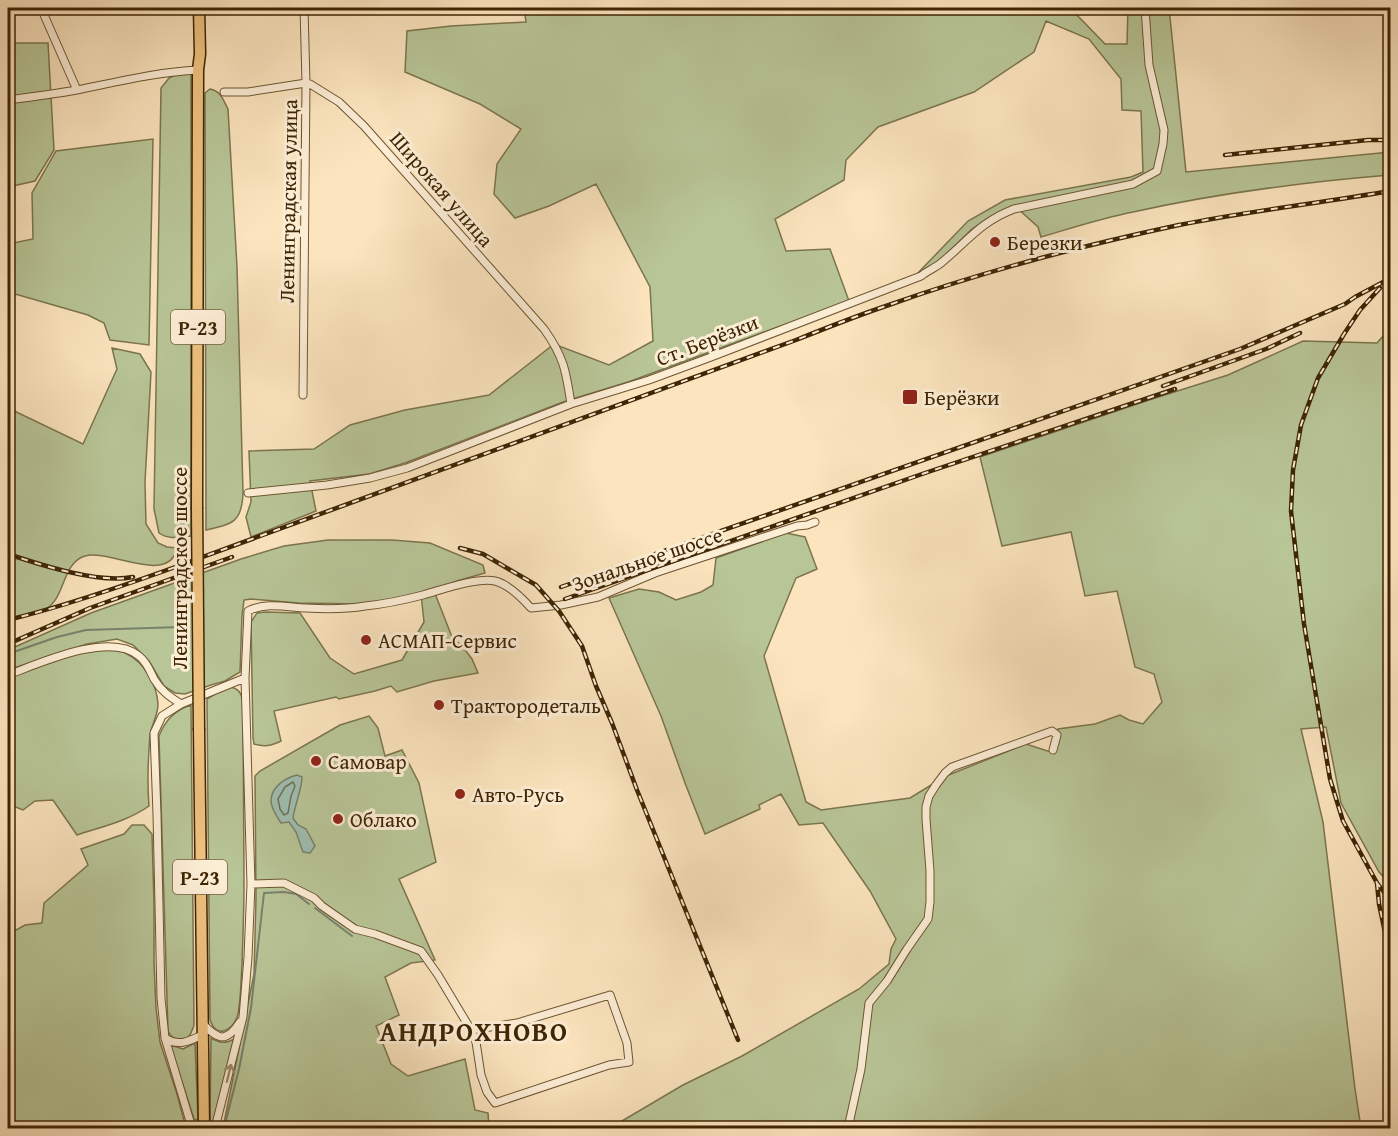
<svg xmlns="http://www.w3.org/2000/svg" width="1398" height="1136" viewBox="0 0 1398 1136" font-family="'Gentium Book Plus',serif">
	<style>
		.green { fill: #b8c597; stroke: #7b754d; stroke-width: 1.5 }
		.water { fill: #9fbfb2; stroke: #78816c; stroke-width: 1.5 }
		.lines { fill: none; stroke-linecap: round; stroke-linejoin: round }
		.shore { stroke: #6e725a; stroke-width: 1.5 }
		.stream { stroke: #78816c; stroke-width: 2 }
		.minor-casing { stroke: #6d5532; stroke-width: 9 }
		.trunk-casing { stroke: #3e2503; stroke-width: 13 }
		.minor { stroke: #fcedd5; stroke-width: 7 }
		.trunk { stroke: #eec27f; stroke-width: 10 }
		.rail-casing { stroke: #3e2503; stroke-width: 4.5 }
		.rail { stroke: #fcedd5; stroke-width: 2; stroke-dasharray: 7; stroke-linecap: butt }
		.trunk-bridge-casing { stroke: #3e2503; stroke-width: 13; stroke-linecap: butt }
		.trunk-bridge { stroke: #eec27f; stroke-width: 10 }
		.oneway { stroke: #9d896c }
		.poi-dot { fill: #8f2418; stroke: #fcedd5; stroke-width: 2 }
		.labels { text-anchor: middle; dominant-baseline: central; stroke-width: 6; stroke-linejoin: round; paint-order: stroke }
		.shield { fill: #fcedd5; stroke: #776142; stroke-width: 1.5 }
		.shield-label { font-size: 20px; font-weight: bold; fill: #3e2503 }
		.street-label { font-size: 21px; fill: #3e2503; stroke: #fcedd5 }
		.poi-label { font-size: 21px; fill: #3e2503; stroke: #fcedd5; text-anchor: start }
		.district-label { font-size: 27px; font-weight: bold; letter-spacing: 1.5px; fill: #3e2503; stroke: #fcedd5 }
	</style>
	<rect width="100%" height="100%" fill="#fbe4be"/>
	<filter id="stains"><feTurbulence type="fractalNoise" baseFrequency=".00333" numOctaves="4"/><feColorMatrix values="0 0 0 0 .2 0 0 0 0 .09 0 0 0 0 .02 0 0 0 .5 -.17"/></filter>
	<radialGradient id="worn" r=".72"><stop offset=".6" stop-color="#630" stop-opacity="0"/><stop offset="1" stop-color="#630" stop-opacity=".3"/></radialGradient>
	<path class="green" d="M524,8H1076L1075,13L1105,44H1127L1128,8H1169L1186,172L1390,152V175C1305,182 1218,193 1133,212C1102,218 1072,228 1041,237L1038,227L1015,206L988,218L972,229L938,262L916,275L968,221L1005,200L1131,177L1143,172L1141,111L1122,110L1121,79L1089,39L1046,21L1034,52L974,92L878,127L846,160L844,180L775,219L786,251L830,249L849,301L628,382L563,402L405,463L369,474L310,481L316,511L251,537L246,517L251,502L249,451L314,449L350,425L405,410L489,395L554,344L609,365L653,341L650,287L596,184L549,206L515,218L494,194L497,164L521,129L480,104L405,72L407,31L451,26L526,22Z
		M8,43H48L54,150L35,181L8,187Z
		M177,74H191V536C180,537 169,540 159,533L154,509L161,88L169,78Z
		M210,89C221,91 223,100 228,109L237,267L243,493C242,522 233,524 206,530L205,93Z
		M153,139L149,345L110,340L104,323L88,315L8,292V244L33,239L32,193L56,151Z
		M1390,328V884L1379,872L1341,803L1326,727L1301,729L1323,822L1355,1089L1361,1128H610L683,1085L742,1056L859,989L889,964L891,949L896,939L870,891L823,823L799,825L781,794L759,805L760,809L705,834L685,783L661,716L609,598L639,589L659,592L676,600L701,592L713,585L716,558L786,533L805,537L817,569L796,578L764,656L806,802L821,810L910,798L946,776L1026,744L1054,753L1058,729L1095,724L1120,715L1129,720L1143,724L1162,702L1154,674L1135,667L1117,591L1085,596L1071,532L1002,546L980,457L1149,400L1228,375L1303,341L1377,343Z
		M112,348L140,354L151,372L145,482L146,524L158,543L167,547L177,548C169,586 110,549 85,556C61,563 66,600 44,610C33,615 19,616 8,619V408L83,444L117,369Z
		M328,540H392L430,543L483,565L485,573L457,581L434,591L452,637L462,646L472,659L478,673L434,681L397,692L391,686L375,691L339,699L336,697L274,711L281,741C271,746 264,747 254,744L253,738L251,622L257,613L266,612L300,613L330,658L354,674L402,660L424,622L421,594L363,604L298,603L251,599L244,600L242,616L240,672L225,681L211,685L185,694L175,693L164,686L149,661L133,645L117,639L87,644L8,670V650L91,613L241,559L284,546Z
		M99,649C108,649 119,649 127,654C144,662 157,685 158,704C158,715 152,724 150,735C148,759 147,782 149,806C128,821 101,827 77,835L53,800L35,801L23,810L8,804V678L75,654Z
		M229,687C240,688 242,695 243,704C243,763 244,822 244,882C244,909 243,936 242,964C241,981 241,998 238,1014C234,1031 215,1040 210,1019L207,699L223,689Z
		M191,705L194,1025C194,1026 190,1035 190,1035C183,1044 172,1040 168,1031L159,736C165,720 175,710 191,705Z
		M369,716L378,728L385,756L402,750L419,783L436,862L399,879L435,960L411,963L385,977L399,1015L376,1026L391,1064L408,1076L465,1059L475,1110L488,1113L489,1128H223L254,974L256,898L255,776L260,771L340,725Z
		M132,825H144L152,834L154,904V962L156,1008L160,1042L177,1094L186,1128H8V933L9,934L25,925L42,923L44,903L88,865L81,849L124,834Z
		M211,1038C220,1043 225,1044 234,1039L212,1128H210Z
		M195,1043L198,1119L197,1120L194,1119L170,1045L183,1049Z"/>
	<path class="water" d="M297,775L302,777C302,789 295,804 293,818L298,825L306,829L315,846L310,853L303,852L296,832L289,822L281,823C277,817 271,808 271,801C271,787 285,778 297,775Z"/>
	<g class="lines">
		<path class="shore" d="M293,782L295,786L291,796L288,813L284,815L280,809L278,799L285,787Z"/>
		<path class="stream" d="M8,654L57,637L86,630L181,627
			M315,908L352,936
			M224,1128L239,1069L251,1008L264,893L284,892L296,894L309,904"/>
		<defs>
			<path id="minor" d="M41,8L77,90
				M224,92H248L306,83L310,84L339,102L364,126L544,329C564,357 566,371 571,404
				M8,100C31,97 54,94 77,90C117,82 157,72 198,70
				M303,395L306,83L304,8
				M248,493L327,485L370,478L407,468L571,404L649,380L711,357L921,276C927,271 935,268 941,263C968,241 980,222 1014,209L1133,184L1157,171L1163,144L1164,130L1149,65L1145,8
				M8,675C40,663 110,631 139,656C147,662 150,671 154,679C161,691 170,697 181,704
				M251,884L284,883L314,898L322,906L355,929L375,934L421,951L438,975L471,1030L476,1042L481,1075L487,1092L495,1103L609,1065L629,1062L627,1043L610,995L517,1023L471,1030
				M203,1024C219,1041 227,1042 240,1022
				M165,1038C178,1047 190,1041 202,1035
				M192,1128L165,1038L161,998L157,814L154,733L162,716L181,704L245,678
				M215,1128L243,1017L248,957L251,884L245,678L248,611C266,602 286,607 306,608C324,609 347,609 365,606C385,604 404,600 423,595C441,590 477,577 495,581C508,584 522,598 531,608L561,605L598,597L655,573L797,526L807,525L815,522
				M848,1128L861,1069L869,1003L887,981L907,949L928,919L930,902V871L926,819V807L929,796L936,785L945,773L952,767L1052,731L1057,735L1053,750"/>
			<path id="trunk" d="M197,507L198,70L200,54L199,8
				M199,730L204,1128"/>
		</defs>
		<use href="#minor" class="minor-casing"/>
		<use href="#trunk" class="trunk-casing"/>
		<use href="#minor" class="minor"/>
		<use href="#trunk" class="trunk"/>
		<defs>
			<path id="rail" d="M1225,155L1368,140H1390
				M1380,288L1360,310L1344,334L1318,378L1301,425L1293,470L1291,511L1304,624L1330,779L1343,821L1377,883L1390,900
				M1163,386L1266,349L1300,333
				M460,548L483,554L536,585L559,611L582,646L596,686L612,723L637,790L738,1040
				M8,554C41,565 99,584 133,577
				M561,587L1240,349L1345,304L1355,297L1387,280
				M565,599L925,473L1175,389
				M8,620C69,605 129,584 189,562L796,340C826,328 856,316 886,306C981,272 1080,246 1179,225C1249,211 1320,203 1390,191
				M8,644L90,608L232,557
				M1377,883L1379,904L1390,956"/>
		</defs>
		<use href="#rail" class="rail-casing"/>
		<use href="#rail" class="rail"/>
		<defs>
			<path id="trunk-bridge" d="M197,507L199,730"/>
		</defs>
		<use href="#trunk-bridge" class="trunk-bridge-casing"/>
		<use href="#trunk-bridge" class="trunk-bridge"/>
	</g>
	<defs><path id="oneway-shaft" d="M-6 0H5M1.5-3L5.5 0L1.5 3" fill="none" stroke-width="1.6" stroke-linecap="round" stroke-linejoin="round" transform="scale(1.5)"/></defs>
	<use class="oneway" href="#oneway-shaft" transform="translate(229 1073) rotate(-76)"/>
	<g class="poi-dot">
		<circle cx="995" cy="242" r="6"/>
		<rect x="902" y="389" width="16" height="16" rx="3"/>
		<circle cx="366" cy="640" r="6"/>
		<circle cx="439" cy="705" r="6"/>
		<circle cx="316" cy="761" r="6"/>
		<circle cx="460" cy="794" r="6"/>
		<circle cx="338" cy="819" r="6"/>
	</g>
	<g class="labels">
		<g class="shield">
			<rect x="171" y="310" width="54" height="34" rx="4.5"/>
			<rect x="173" y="860" width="54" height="34" rx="4.5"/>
		</g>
		<g class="shield-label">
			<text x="198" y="327">Р-23</text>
			<text x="200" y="877">Р-23</text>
		</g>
		<g class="street-label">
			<text transform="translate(442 189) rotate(49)">Широкая улица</text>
			<text transform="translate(288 201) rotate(-89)">Ленинградская улица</text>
			<text transform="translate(707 340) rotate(-21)">Ст. Берёзки</text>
			<text transform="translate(647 559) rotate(-19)">Зональное шоссе</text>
			<text transform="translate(179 568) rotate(-90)">Ленинградское шоссе</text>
		</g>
		<g class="poi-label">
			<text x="1007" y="242">Березки</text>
			<text x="924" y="397">Берёзки</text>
			<text x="378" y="640">АСМАП-Сервис</text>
			<text x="451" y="705">Трактородеталь</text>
			<text x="328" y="761">Самовар</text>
			<text x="472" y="794">Авто-Русь</text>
			<text x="350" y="819">Облако</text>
		</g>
		<g class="district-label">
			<text x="474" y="1031">АНДРОХНОВО</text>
		</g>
	</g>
	<rect width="1398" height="1136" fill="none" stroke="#fbe4be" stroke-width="30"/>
	<rect x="9" y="9" width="1380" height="1118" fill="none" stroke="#3e2503" stroke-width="3"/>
	<rect x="15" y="15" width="1368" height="1106" fill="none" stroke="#3e2503" stroke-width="1.5"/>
	<rect width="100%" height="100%" filter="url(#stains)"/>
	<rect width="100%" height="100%" fill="url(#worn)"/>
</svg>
